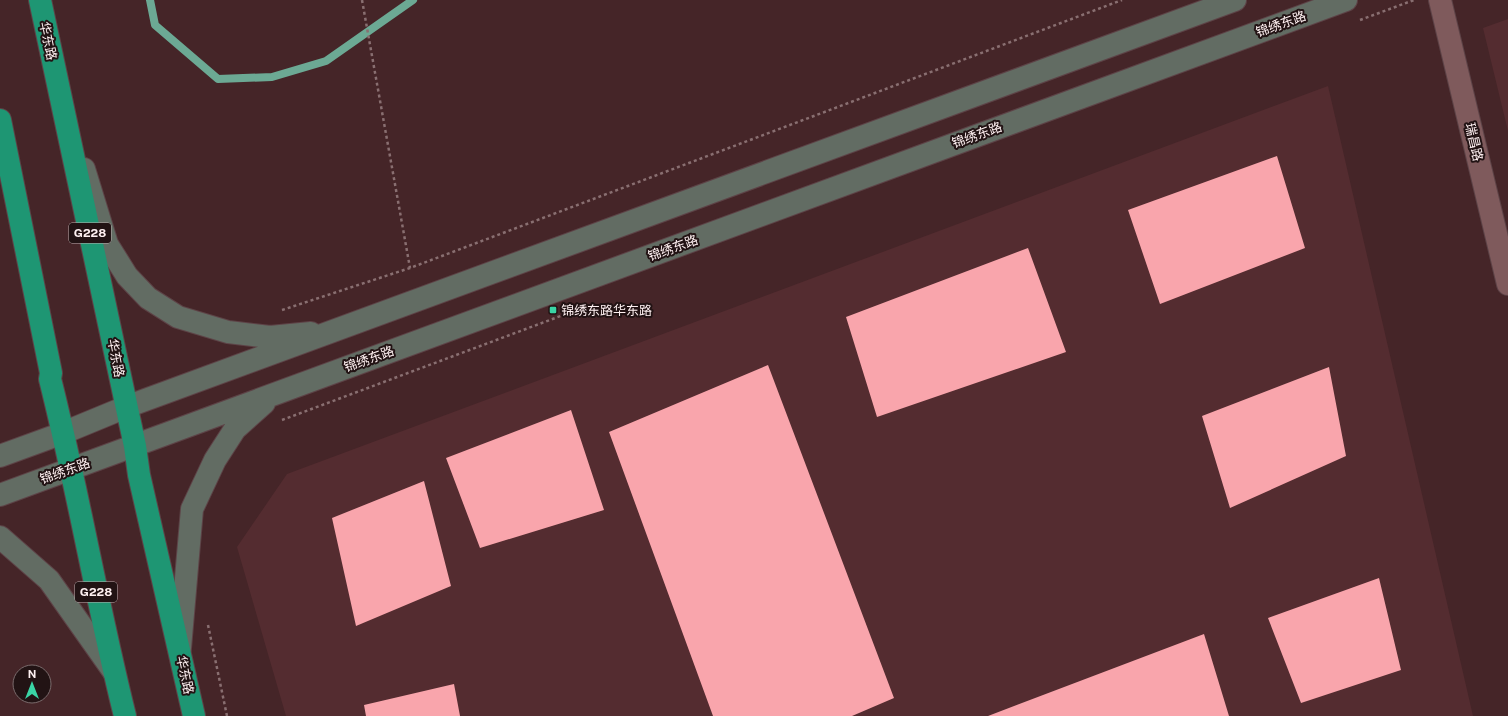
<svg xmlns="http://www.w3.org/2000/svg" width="1508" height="716" viewBox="0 0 1508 716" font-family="'Public Sans','Noto Sans SC',sans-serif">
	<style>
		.built { fill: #542c30 }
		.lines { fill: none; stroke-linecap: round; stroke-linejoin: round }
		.stream { stroke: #6ca994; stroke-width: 8 }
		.building { fill: #f9a5ac }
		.street-casing { stroke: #5d4347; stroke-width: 24 }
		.secondary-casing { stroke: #5d4347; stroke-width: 24 }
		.highway-casing { stroke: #5d4347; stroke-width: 24 }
		.path { stroke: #896f71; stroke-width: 2.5; stroke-dasharray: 3 3; stroke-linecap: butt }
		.street { stroke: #7f5a5c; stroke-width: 22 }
		.secondary { stroke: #626c63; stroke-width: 22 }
		.highway { stroke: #1e9673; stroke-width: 22 }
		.poi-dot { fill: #3ad4a5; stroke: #221314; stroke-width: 1.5 }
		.labels { text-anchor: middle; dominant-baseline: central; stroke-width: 4; stroke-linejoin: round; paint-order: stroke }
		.shield { fill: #221314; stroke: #bcaeaf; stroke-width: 1 }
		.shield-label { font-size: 12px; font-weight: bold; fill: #fef0f1 }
		.street-label { font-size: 13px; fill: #fef0f1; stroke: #221314 }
		.poi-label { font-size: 13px; fill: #fef0f1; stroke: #221314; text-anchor: start }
	</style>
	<rect width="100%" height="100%" fill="#452528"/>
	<path class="built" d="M1508,19V131L1483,28Z
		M1328,86L1473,716H286L237,547L287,474Z"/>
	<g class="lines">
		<path class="stream" d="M150,0L155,25L218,79L272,77L326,61L413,0"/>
	</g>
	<path class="building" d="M1277,156L1305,248L1160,304L1128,210Z
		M1028,248L1066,352L877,417L846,317Z
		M768,365L894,698L852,716H713L609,432Z
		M1329,367L1346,456L1230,508L1202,416Z
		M571,410L604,510L480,548L446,458Z
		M424,481L451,586L356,626L332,518Z
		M1379,578L1401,670L1301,703L1268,618Z
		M1204,634L1229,716H988Z
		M454,684L460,716H366L364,705Z"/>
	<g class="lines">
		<defs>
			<path id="street" d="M1440,0L1508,284"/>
			<path id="secondary" d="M84,169L107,244L127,276L148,298L178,317L228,332L270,337L311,333
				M0,456L63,433L126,407L1235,0
				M0,495L1346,0
				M0,537L49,580L114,672
				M180,648L192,509L215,460L235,429L264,403"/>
			<path id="highway" d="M40,0L135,446L139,475L194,716
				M0,120L51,373L50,379C78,490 97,604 125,716"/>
		</defs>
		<use href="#street" class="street-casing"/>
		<use href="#secondary" class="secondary-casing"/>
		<use href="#highway" class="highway-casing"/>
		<path class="path" d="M362,0L410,268
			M1360,20L1414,0
			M282,310L410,268L1122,0
			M282,420L566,314
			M208,625L227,716"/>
		<use href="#street" class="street"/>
		<use href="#secondary" class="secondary"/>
		<use href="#highway" class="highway"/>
	</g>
	<rect class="poi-dot" x="549" y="306" width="8" height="8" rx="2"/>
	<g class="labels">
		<g class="shield">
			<rect x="69" y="223" width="42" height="20" rx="3"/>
			<rect x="75" y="582" width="42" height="20" rx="3"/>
		</g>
		<g class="shield-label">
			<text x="90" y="233">G228</text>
			<text x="96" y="592">G228</text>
		</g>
		<g class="street-label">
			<text transform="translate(1281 24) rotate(-20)">锦绣东路</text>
			<text transform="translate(48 41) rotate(78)">华东路</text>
			<text transform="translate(977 135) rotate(-20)">锦绣东路</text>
			<text transform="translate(1474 142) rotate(77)">瑞昌路</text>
			<text transform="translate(673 248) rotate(-20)">锦绣东路</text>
			<text transform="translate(116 358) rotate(79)">华东路</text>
			<text transform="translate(369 359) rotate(-20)">锦绣东路</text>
			<text transform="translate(65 471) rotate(-20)">锦绣东路</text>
			<text transform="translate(185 675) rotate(78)">华东路</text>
		</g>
		<g class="poi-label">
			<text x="561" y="310">锦绣东路华东路</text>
		</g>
	</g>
	<g transform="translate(32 684)"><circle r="19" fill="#221314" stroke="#7a6b6c"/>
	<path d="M0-3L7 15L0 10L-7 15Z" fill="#3ad4a5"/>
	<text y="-6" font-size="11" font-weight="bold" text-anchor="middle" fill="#fef0f1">N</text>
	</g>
</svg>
